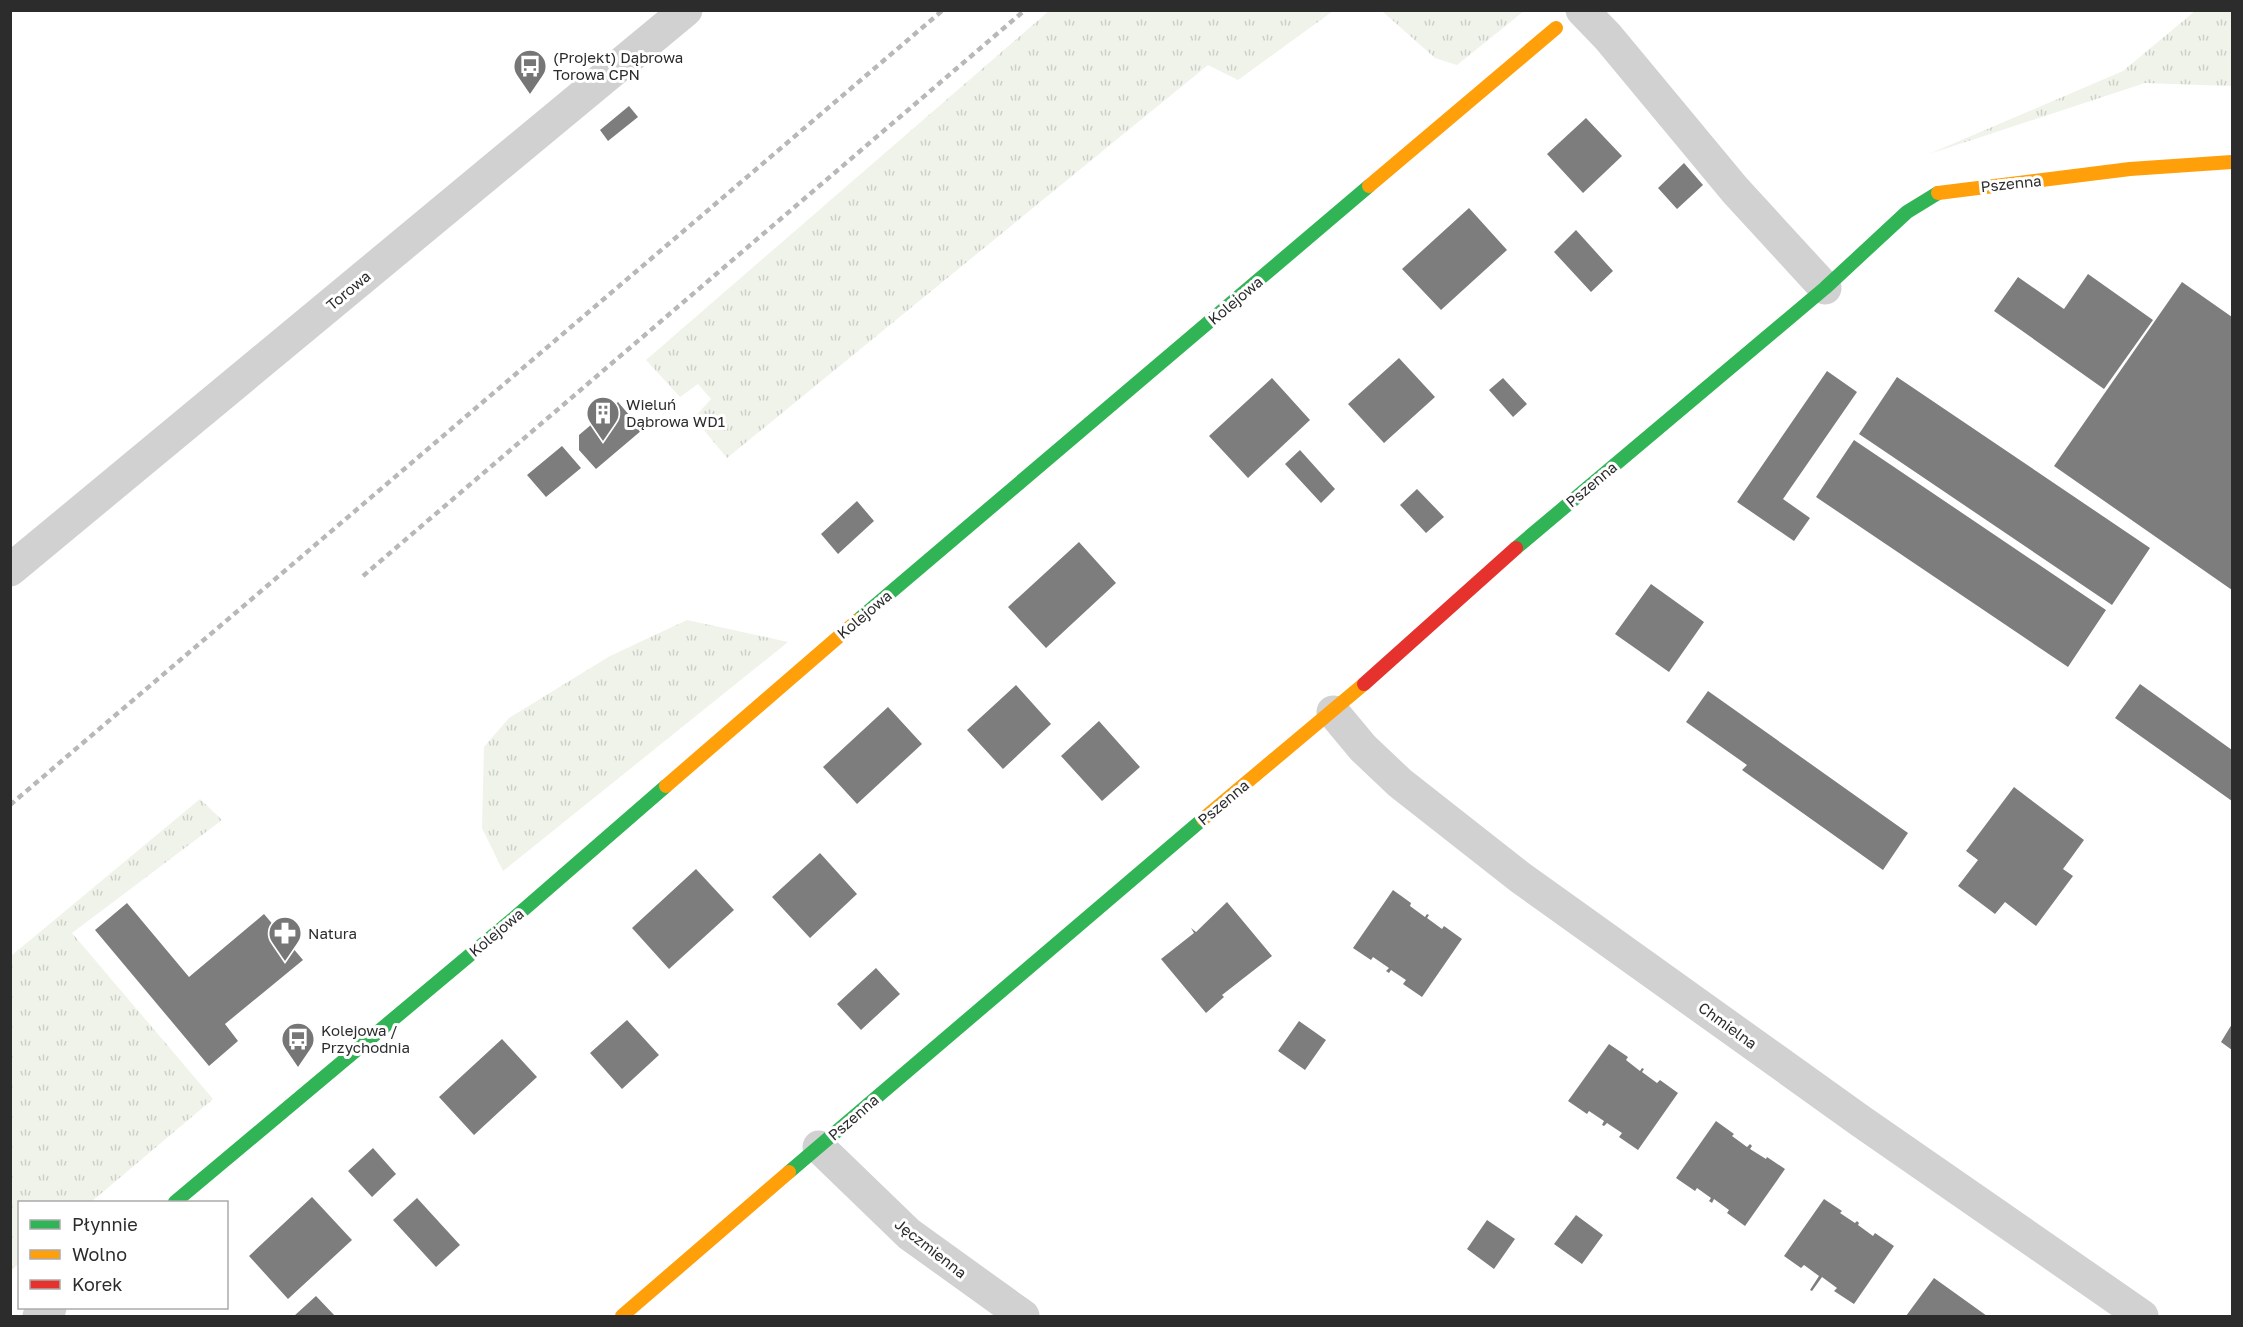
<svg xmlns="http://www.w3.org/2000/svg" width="2243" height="1327" viewBox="0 0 2243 1327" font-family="'Golos Text',sans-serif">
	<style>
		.grass { fill: url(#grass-tufts) }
		.building { fill: #7d7d7d }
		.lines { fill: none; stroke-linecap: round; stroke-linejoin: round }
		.street { stroke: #d1d1d1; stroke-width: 33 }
		.fast { stroke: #30b455; stroke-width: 14 }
		.slow { stroke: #ff9f0a; stroke-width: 14 }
		.jam { stroke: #e5322d; stroke-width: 14 }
		.rail { stroke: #b8b8b8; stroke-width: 4.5; stroke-dasharray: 6 4.5; stroke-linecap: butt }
		.labels { text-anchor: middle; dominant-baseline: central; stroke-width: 6; stroke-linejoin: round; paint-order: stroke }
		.poi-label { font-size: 15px; fill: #2c2c2c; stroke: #fff; text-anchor: start }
		.street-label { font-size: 15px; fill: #2c2c2c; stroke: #fff }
	</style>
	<defs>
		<pattern id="grass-tufts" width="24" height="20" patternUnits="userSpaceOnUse" patternTransform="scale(1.5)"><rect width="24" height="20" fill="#eff3ea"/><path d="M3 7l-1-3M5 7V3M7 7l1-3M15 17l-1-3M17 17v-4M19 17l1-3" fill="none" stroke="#cdd0c9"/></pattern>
	</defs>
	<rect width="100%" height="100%" fill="#fff"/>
	<path class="grass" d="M1050,10L1333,11L1238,80L1208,65L727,458L694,418L711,399L698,384L680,397L646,360Z
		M1382,11H1524L1457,65L1435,58Z
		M2195,11H2232V86L2145,83L1929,154L2123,71Z
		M687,620L788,642L503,871L482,828L484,747L509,718L610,656Z
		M200,799L222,820L72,933L213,1099L91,1202H20L19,1263L11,1271V956Z"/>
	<path class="building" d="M629,106L638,117L608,141L600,130Z
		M1586,118L1622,156L1583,193L1547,154Z
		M1684,163L1703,185L1677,209L1658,188Z
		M1469,208L1507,250L1441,310L1402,269Z
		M1576,230L1613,271L1591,292L1554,252Z
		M2088,274L2153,320L2104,389L1994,311L2018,277L2064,309Z
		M2182,282L2232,317V590L2054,466Z
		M1399,358L1435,397L1384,443L1348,404Z
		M1827,371L1857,392L1783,499L1810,518L1794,541L1737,502Z
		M1897,377L2150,548L2112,605L1859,434Z
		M1272,378L1310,420L1248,478L1209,436Z
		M1503,378L1527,404L1513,417L1489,390Z
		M618,402L642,430L596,469L579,450V435Z
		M1854,440L2106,610L2068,667L1816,497Z
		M562,446L581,468L546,497L527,475Z
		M1300,450L1335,489L1321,503L1285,464Z
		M1417,489L1444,517L1426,533L1400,505Z
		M857,501L874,521L838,554L821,534Z
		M1079,542L1116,583L1046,648L1008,607Z
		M1651,584L1704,622L1669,672L1615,634Z
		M2140,684L2232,750V801L2115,718Z
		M1016,685L1051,724L1003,769L967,730Z
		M1708,691L1908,833L1883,870L1742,770L1747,765L1686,722Z
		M888,707L922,744L857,804L823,767Z
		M1099,721L1140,767L1102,801L1061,756Z
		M2014,787L2084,840L2063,869L2073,876L2036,926L2005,902L1995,914L1958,886L1978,860L1966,851Z
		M820,853L857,894L810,938L772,897Z
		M696,869L734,910L669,969L632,928Z
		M1393,890L1411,903L1410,906L1425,917L1427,914L1429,915L1427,918L1442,929L1444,926L1462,939L1422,997L1403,984L1406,980L1391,970L1389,973L1386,971L1389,968L1373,957L1371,960L1353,948Z
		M1227,902L1272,956L1222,995L1224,997L1206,1013L1161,959L1194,933L1191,928L1196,932Z
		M127,903L189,977L264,914L303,960L225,1024L238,1041L209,1066L95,930Z
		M876,968L900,994L861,1030L837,1004Z
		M627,1020L659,1055L622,1089L590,1053Z
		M1299,1021L1326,1040L1305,1070L1278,1051Z
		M2232,1024V1050L2221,1042Z
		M502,1039L537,1077L474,1135L439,1097Z
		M1609,1044L1628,1057L1626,1060L1640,1071L1642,1068L1644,1069L1642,1072L1657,1083L1660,1080L1678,1093L1638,1150L1619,1137L1622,1133L1607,1123L1604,1126L1602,1125L1604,1121L1589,1111L1587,1114L1568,1101Z
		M1716,1121L1734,1134L1732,1136L1747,1147L1750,1144L1752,1146L1750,1149L1766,1159L1767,1157L1785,1169L1745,1226L1727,1213L1729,1210L1714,1199L1712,1203L1709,1201L1711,1198L1697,1188L1695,1191L1676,1178Z
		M373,1148L396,1174L372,1197L348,1171Z
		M312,1197L352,1240L288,1299L249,1256Z
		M417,1198L460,1245L436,1267L393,1220Z
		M1824,1199L1842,1211L1840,1213L1855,1223L1857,1221L1859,1223L1858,1225L1873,1236L1875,1233L1894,1246L1854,1304L1834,1291L1837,1288L1822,1277L1812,1291L1810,1290L1819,1276L1804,1265L1801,1268L1784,1256Z
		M1576,1215L1603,1235L1582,1264L1554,1244Z
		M1487,1220L1515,1239L1494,1269L1467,1249Z
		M1934,1278L1987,1316H1906Z
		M316,1296L335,1316H294Z"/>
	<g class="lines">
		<path class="street" d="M1582,10L1608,37L1735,190L1825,288
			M10,570L686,10
			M1333,712L1363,748L1400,783L1521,878L1862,1122L2142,1316
			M819,1147L909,1234L1023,1316
			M39,1316L50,1308"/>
		<path class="fast" d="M1516,548L1825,288L1907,212L1938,193
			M858,620L1369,186
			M789,1172L1203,819
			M175,1202L514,918L666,786"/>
		<path class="slow" d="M1369,186L1556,28
			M1938,193L2130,169L2232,162
			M666,786L858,620
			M1203,819L1364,684
			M622,1316L789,1172"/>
		<path class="jam" d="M1364,684L1516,548"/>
		<path class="rail" d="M363,576L1025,10
			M10,805L943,10"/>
	</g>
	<defs>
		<symbol id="bus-pin" viewBox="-11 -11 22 30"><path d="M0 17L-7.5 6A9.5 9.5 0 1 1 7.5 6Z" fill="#767676" stroke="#fff"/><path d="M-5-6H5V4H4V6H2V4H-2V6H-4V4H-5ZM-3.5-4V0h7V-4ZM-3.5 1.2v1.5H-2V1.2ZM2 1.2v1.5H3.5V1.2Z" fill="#fff"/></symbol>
		<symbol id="building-pin" viewBox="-11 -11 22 30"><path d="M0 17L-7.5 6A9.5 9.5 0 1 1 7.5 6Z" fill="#767676" stroke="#fff"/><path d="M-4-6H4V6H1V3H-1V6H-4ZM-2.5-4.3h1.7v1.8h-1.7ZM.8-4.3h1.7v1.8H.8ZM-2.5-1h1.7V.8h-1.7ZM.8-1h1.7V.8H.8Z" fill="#fff"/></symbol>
		<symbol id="pharmacy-pin" viewBox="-11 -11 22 30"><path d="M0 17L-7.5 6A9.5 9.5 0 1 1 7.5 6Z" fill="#767676" stroke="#fff"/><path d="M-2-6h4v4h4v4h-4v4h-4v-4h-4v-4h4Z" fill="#fff"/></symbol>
	</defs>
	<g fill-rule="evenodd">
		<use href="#bus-pin" x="511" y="47" width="38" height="52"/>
		<use href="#building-pin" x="584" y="394" width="38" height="52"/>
		<use href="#pharmacy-pin" x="266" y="914" width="38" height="52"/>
		<use href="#bus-pin" x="279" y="1020" width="38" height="52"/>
	</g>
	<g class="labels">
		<g class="poi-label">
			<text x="553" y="57">(Projekt) Dąbrowa<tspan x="553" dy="17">Torowa CPN</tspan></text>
			<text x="626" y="404">Wieluń<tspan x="626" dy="17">Dąbrowa WD1</tspan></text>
			<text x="308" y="933">Natura</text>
			<text x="321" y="1030">Kolejowa /<tspan x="321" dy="17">Przychodnia</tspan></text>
		</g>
		<g class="street-label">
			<text transform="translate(2011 183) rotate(-6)">Pszenna</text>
			<text transform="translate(348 290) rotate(-40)">Torowa</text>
			<text transform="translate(1235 300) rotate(-40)">Kolejowa</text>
			<text transform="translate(1591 484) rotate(-40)">Pszenna</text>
			<text transform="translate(864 614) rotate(-40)">Kolejowa</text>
			<text transform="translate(1223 802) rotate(-40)">Pszenna</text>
			<text transform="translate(496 932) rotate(-40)">Kolejowa</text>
			<text transform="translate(1728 1025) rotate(36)">Chmielna</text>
			<text transform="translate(853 1117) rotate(-41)">Pszenna</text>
			<text transform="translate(931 1248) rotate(38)">Jęczmienna</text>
		</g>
	</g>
	<rect width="2243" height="1327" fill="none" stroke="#2c2c2c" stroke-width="24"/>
	<rect x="18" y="1201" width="210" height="108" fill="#ffffff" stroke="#ababab" stroke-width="1.5"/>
	<rect x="30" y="1220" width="30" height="9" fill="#30b455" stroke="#ababab" stroke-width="1.5"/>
	<text x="72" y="1231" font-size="18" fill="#2c2c2c">Płynnie</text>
	<rect x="30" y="1250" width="30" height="9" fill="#ff9f0a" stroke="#ababab" stroke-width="1.5"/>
	<text x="72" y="1261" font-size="18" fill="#2c2c2c">Wolno</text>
	<rect x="30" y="1280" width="30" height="9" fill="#e5322d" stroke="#ababab" stroke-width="1.5"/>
	<text x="72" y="1291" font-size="18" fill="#2c2c2c">Korek</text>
</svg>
